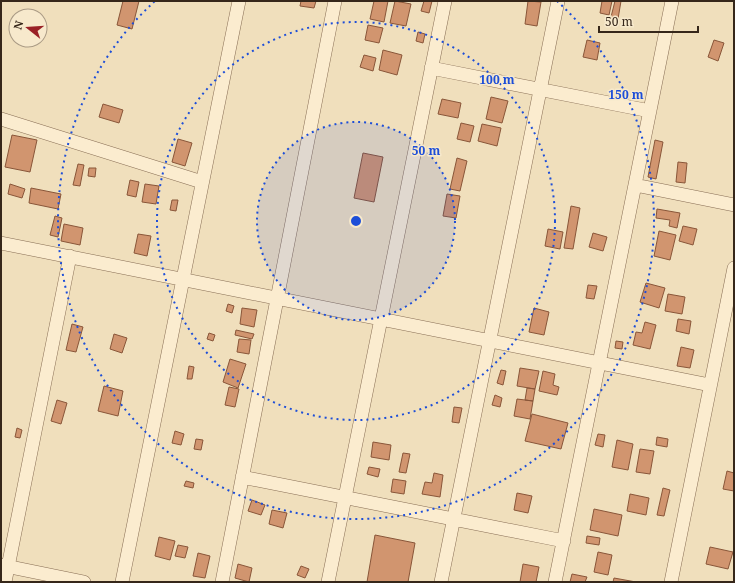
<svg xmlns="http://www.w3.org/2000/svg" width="735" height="583" viewBox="0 0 735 583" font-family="'Noto Serif',serif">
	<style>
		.building { fill: #d1956f; stroke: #895639 }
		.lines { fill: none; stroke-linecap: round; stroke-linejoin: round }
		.street-casing { stroke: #886e55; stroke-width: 14 }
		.street { stroke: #fbeccf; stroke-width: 13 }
		.ring { fill: none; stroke: #1d4ed8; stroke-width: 2; stroke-dasharray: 2 4 }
		.centre { fill: #1d4ed8; stroke: #f7e9cc; stroke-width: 2 }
		.ring-label { font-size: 12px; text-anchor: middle; font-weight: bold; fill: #1d4ed8; stroke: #f7e9cc; stroke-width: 3; stroke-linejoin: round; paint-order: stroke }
	</style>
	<rect width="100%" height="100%" fill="#f0dfbc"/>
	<path class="building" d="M123,1H139L132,29L117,25Z
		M301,1H316L314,8L300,6Z
		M374,1H388L384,22L370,19Z
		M395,1L411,4L406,26L390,23Z
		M424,1H432L429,13L421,11Z
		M528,1L541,2L537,26L525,24Z
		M602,1H612L609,15L600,13Z
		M615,1H621L618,19L611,17Z
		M368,25L383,28L379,43L365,40Z
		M418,32L425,34L423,43L416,41Z
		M587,40L600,43L597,60L583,57Z
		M714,40L724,43L718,61L708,57Z
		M383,50L402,55L397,75L379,70Z
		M364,55L376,58L373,71L360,67Z
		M491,97L508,101L502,123L486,119Z
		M442,99L461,103L458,118L438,114Z
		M103,104L123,110L119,123L99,117Z
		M461,123L474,126L470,142L457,139Z
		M482,124L501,128L497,146L478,141Z
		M12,135L37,140L30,172L5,167Z
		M178,139L192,143L185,166L172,162Z
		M655,140L663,142L656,179L648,177Z
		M363,153L383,157L374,202L354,198Z
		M457,158L467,161L460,191L450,189Z
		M678,162L687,163L685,183L676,182Z
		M78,164L84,165L80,186L73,185Z
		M89,168H96L95,177L88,176Z
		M130,180L139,182L136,197L127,195Z
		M10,184L25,189L22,198L8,194Z
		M145,184L159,186L156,204L142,202Z
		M31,188L61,194L58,209L29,203Z
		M447,194L460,196L456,218L443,216Z
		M172,200H178L176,211L170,210Z
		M571,206L580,208L573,249L564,248Z
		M657,209L680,213L677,228L669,226L670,220L656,218Z
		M55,216L62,218L58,237L50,235Z
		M64,224L83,228L80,245L61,241Z
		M683,226L697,229L693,245L679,241Z
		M548,229L563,232L560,249L545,246Z
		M659,231L676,235L670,260L654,256Z
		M593,233L607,237L603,251L589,247Z
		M138,234L151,236L147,256L134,253Z
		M646,283L665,288L659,308L640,302Z
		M588,285L597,286L594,299L586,298Z
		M668,294L685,297L682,314L665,311Z
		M228,304L234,306L232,313L226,311Z
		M242,308L257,310L254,327L240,324Z
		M534,308L549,312L544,335L529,332Z
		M678,319L691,321L689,334L676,331Z
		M645,322L656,325L650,349L633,345L636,332L642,333Z
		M72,324L83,327L76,352L66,350Z
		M236,330L254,334L252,339L235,335Z
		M209,333L215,335L213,341L207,339Z
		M114,334L127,338L122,353L110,349Z
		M239,339L251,340L249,354L237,352Z
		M616,341L623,342L622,349L615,348Z
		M681,347L694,350L690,368L677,366Z
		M230,359L246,364L238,388L223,382Z
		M189,366L194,367L192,379H187Z
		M520,368L539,371L535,389L517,386Z
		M501,370L506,371L503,385L497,383Z
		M543,371L555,374L553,385L559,387L557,395L539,391Z
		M104,386L123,391L118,416L98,411Z
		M229,387L239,389L235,407L225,405Z
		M527,388L535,389L533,401L525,400Z
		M495,395L502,398L500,407L492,405Z
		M517,399L533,401L530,419L514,416Z
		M57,400L67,403L61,424L51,421Z
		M454,407L462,408L459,423L452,422Z
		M532,414L568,423L561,449L525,441Z
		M17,428L22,430L20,438L15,437Z
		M175,431L184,434L181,445L172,443Z
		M598,434L605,435L603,447L595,445Z
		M657,437L668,439L667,447L656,445Z
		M196,439L203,440L201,450L194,449Z
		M617,440L633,444L628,470L612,467Z
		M373,442L391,445L389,460L371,457Z
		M640,449L654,451L650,474L636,472Z
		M403,453L410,454L406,473L399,472Z
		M369,467L380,469L378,477L367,474Z
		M727,471L734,473V491L723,489Z
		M434,473L443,475L440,497L422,494L425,482L432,483Z
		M393,479L406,481L404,494L391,492Z
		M186,481L194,483L193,488L184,486Z
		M663,488L670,490L664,516L657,515Z
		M517,493L532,496L528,513L514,510Z
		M630,494L649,498L646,515L627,511Z
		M252,500L265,505L261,515L248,511Z
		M594,509L622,515L618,536L590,530Z
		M272,510L287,513L283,528L269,524Z
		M375,535L415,543L408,582H367Z
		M587,536L600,538L599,545L586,543Z
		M159,537L175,541L170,560L155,556Z
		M178,545L188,547L185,558L175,556Z
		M710,547L733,552L728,569L706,564Z
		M598,552L612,555L608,575L594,572Z
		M198,553L210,556L205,578L193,576Z
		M238,564L252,568L249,582L235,578Z
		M523,564L539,567L536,582H520Z
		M301,566L309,569L305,578L297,575Z
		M572,574L587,577L585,582H570Z
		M614,578L636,582H613Z"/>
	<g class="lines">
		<defs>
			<path id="street" d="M431,68L650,111
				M1,119L202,182
				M635,185L734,205
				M1,243L710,385
				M242,477L564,541
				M1,565L84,582
				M5,582L70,256
				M122,582L239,1
				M222,582L335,1
				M328,582L445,1
				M441,582L558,1
				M555,582L672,1
				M671,582L734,268"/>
		</defs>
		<use href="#street" class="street-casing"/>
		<use href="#street" class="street"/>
	</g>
	<circle cx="356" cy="221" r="99" fill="#1d4ed8" fill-opacity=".12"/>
	<g class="ring">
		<circle cx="356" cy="221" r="99"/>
		<circle cx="356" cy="221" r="199"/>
		<path d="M557 1A298 298 0 1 1 155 1"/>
	</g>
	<circle cx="356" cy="221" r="6" class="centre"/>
	<g class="ring-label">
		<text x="497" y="84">100 m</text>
		<text x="626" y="99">150 m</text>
		<text x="426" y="155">50 m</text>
	</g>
	<rect width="735" height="583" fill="none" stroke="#36271a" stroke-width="4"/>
	<g transform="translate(28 28) rotate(287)"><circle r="19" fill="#f7e9cc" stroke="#aa9b85"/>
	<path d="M0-3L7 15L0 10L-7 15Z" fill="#9a2126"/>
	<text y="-6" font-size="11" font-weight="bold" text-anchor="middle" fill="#36271a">N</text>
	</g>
	<path d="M599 26v6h99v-6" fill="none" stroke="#36271a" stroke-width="2"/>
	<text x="605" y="26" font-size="12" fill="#36271a" stroke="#f7e9cc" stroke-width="3" paint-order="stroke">50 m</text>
</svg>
